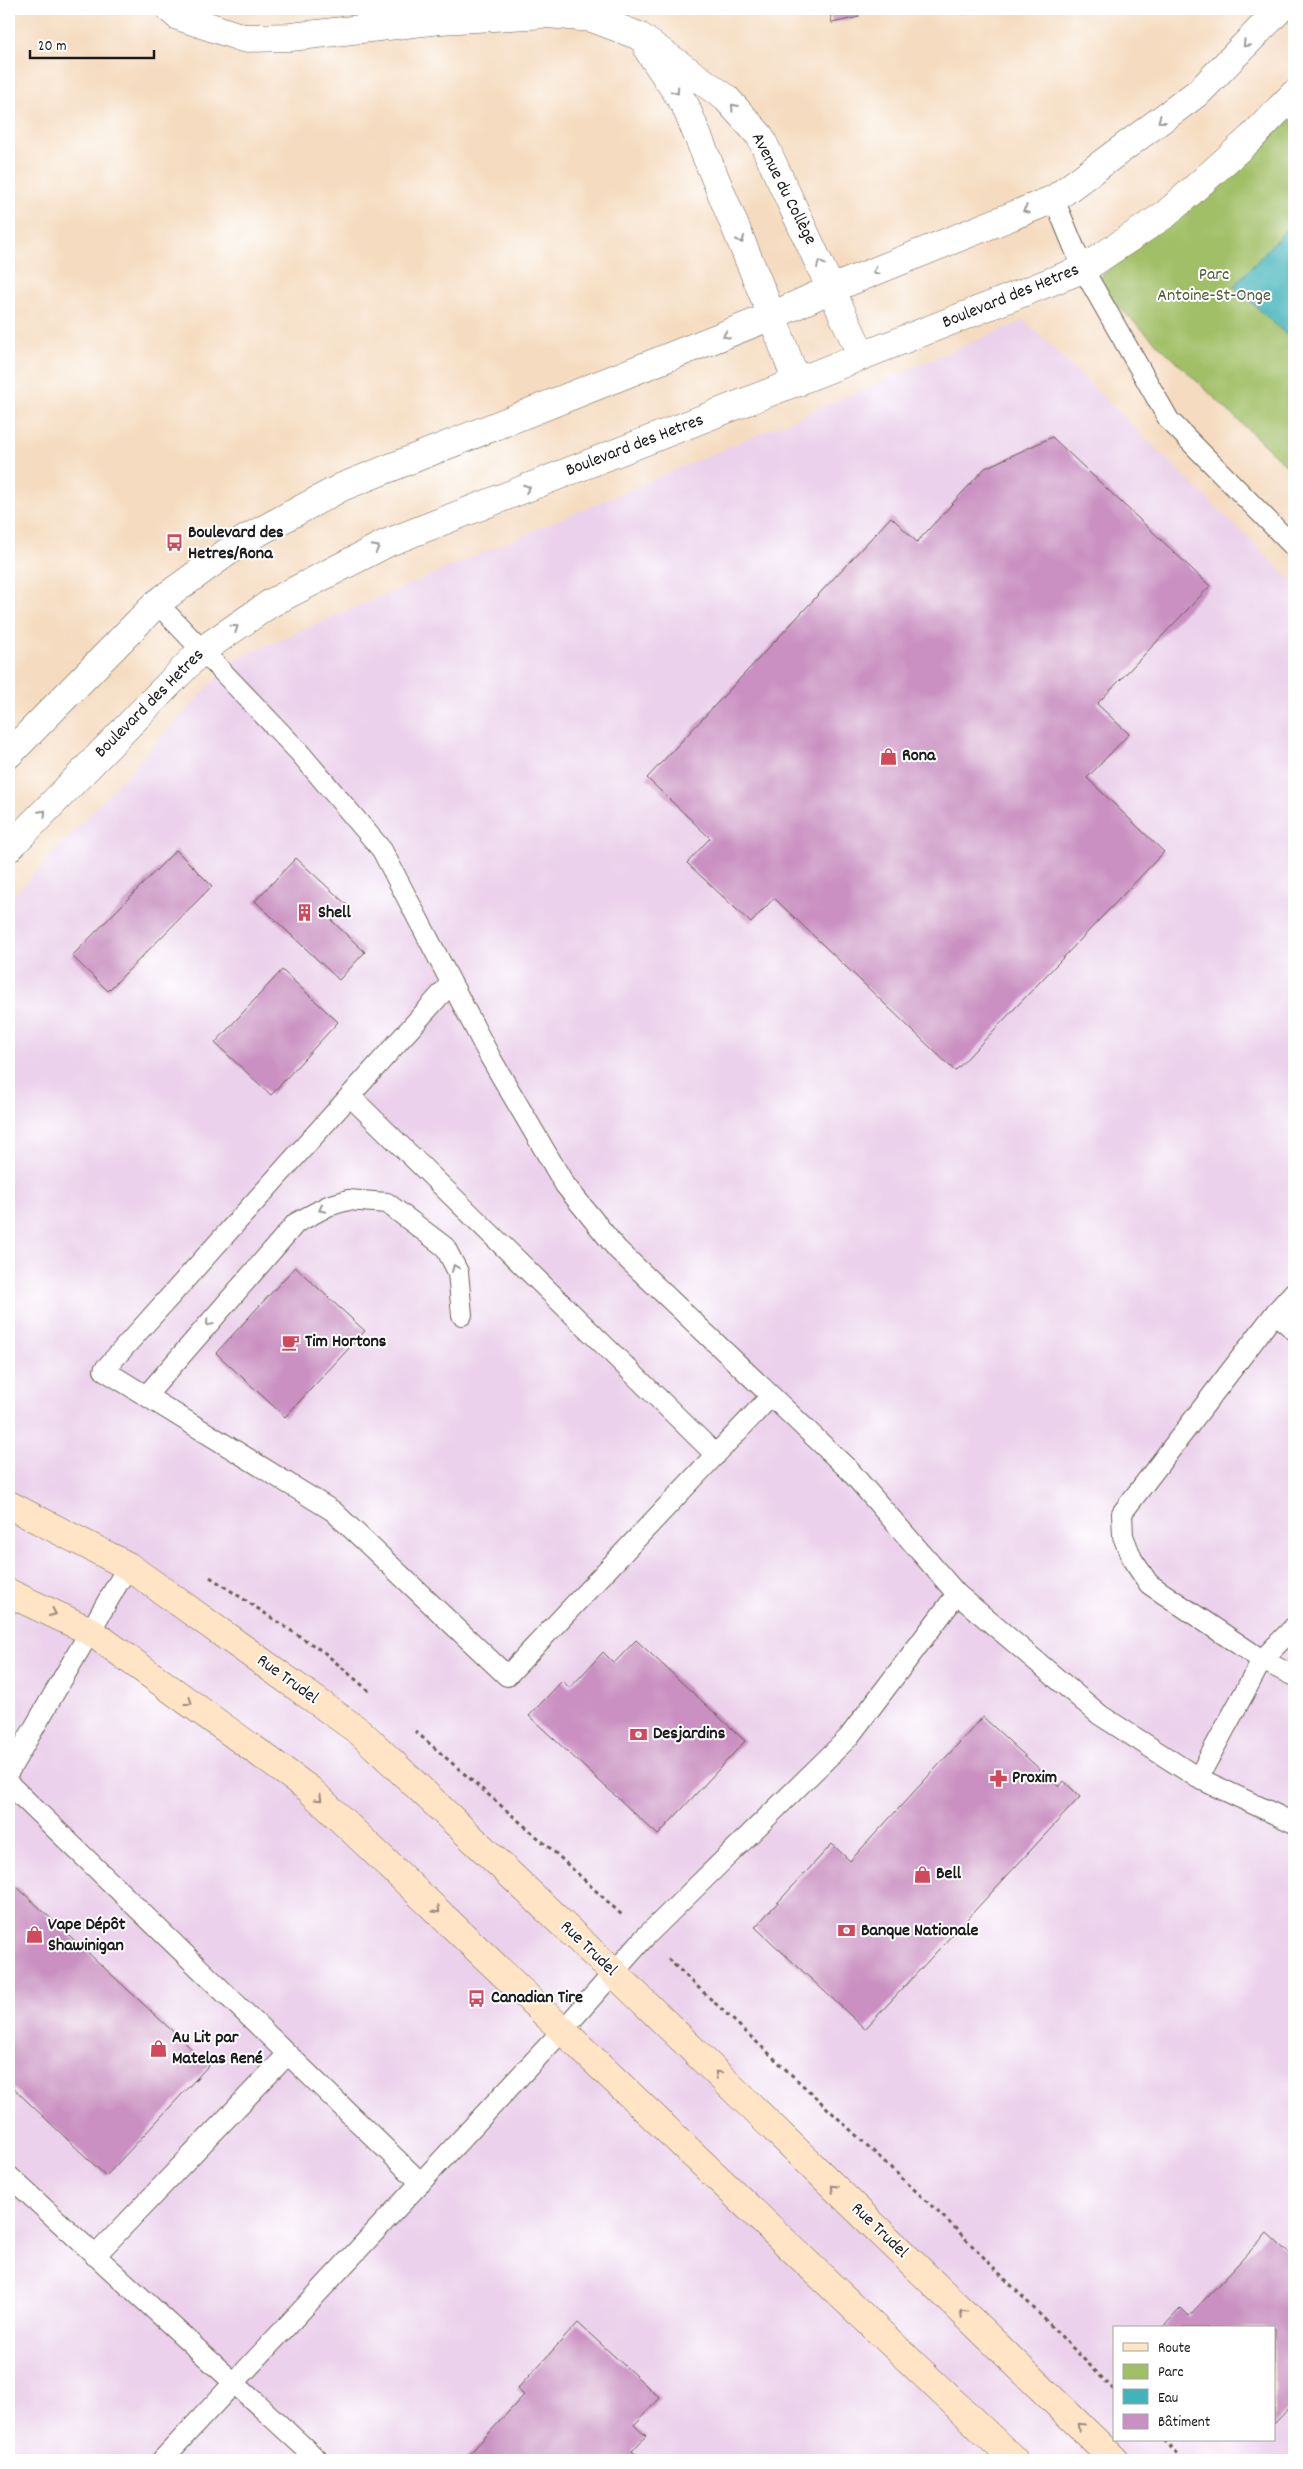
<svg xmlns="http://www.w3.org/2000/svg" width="1303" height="2469" viewBox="0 0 1303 2469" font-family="Dekko,sans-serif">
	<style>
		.built { fill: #ebd1eb; fill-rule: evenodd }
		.green { fill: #a1bf66; stroke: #5e6e41 }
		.water { fill: #43b3ba; stroke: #30686b }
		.building { fill: #c990c1 }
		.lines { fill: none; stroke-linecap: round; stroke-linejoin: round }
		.service-casing { stroke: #685f55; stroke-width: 22 }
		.tertiary-casing { stroke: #685f55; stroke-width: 29 }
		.secondary-casing { stroke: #685f55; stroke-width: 29 }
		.path { stroke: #685f55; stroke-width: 3; stroke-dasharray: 4 4; stroke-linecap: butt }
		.service { stroke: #fff; stroke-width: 20 }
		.tertiary { stroke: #fff; stroke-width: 28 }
		.secondary { stroke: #ffe4c6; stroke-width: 28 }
		.oneway { stroke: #999 }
		.oneway2 { stroke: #998a7a }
		.labels { text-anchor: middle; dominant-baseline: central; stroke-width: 4; stroke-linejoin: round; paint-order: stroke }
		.street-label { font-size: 18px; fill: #1c1c1c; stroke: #fff }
		.park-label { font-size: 18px; fill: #515d3a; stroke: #fff }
		.poi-label { font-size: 18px; font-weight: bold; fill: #1c1c1c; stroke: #fff; text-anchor: start }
	</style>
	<rect width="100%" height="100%" fill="#fff"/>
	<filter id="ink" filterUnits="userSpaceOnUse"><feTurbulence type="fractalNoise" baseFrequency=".02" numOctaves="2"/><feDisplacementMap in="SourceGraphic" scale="10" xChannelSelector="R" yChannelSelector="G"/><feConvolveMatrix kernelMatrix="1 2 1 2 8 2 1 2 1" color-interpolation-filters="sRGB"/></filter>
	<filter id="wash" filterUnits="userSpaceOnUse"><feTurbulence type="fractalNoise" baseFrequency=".0096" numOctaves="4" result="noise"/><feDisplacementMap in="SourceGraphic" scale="20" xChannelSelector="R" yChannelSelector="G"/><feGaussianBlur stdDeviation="1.12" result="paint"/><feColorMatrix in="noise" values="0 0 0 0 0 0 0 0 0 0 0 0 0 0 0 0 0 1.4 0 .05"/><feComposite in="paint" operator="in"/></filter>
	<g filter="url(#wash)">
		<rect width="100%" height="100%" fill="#f5dbbf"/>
		<path class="built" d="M1024,320L1294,583V2460H9V901L233,660ZM1114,2328H1274V2440H1114Z"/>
		<path class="green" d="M1294,103V473L1093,283L1214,180Z"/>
		<path class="water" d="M1294,221V342L1234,286Z"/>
		<g id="blocks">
			<path class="building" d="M829,9H857L859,17L832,23Z
				M953,9H984V10L960,14Z
				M1052,437L1210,586L1097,704L1129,734L1087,778L1164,852L955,1071L774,898L751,923L687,863L710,838L647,778L891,517L917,542L985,468Z
				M176,850L212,886L108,991L72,956Z
				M296,858L347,905L332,921L365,952L339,980L255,901Z
				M282,970L338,1022L271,1095L215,1043Z
				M295,1267L365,1331L285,1417L216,1353Z
				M636,1640L745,1741L658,1835L529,1716L562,1681L570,1688L603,1652L614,1663Z
				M983,1717L1059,1787L1064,1781L1080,1797L865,2029L755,1927L832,1844L850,1861Z
				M16,1886L209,2065L106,2176L9,2084V1894Z
				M1267,2233L1294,2258V2403L1274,2424V2328H1162L1181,2308L1189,2316Z
				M578,2323L660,2398L634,2425L646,2436L632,2451L642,2460H464L524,2395L517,2389Z"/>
		</g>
	</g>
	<g filter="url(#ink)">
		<use href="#blocks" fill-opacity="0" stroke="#685f55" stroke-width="1"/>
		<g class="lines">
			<defs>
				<path id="service" d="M1054,199L1083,269L1169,420L1294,547
					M157,603L299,752L382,850L490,1057L565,1185L617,1249L849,1470L957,1594L1100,1715L1198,1778L1294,1823
					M451,983L104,1370L333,1511L507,1676L771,1396
					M350,1096L716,1455
					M1294,1292L1275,1313L1122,1513L1123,1536L1132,1559L1149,1584L1262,1660L1294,1676
					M1275,1313L1294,1330
					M146,1396L296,1223L328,1206L348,1200L387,1203L445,1247L458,1272L462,1315
					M9,1771L128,1566
					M1198,1778L1262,1660L1294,1627
					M9,1784L421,2183
					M9,2176L318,2460
					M95,2256L288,2054
					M162,2460L563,2030L645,1937L848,1738L957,1594"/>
				<path id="tertiary" d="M170,9L178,16L243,38L291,37L440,20L548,14L592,18L639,36L726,98L760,136L862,356
					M648,50L685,105L772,316L797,383
					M9,754L157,603L244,540L342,487L772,316L831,289L1054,199L1200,91L1280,9
					M9,848L201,651L271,603L387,543L1083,269L1166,214L1252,137L1294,94"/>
				<path id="secondary" d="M9,1505L128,1566L360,1732L613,1972L1115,2460
					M9,1593L90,1631L309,1789L1014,2460"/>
			</defs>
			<use href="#service" class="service-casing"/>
			<use href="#tertiary" class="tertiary-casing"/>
			<use href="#secondary" class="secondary-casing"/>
			<path class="path" d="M210,1577L325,1653L369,1691
				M415,1731L551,1849L622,1915
				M668,1959L952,2225L1114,2390
				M1164,2440L1183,2460"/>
			<use href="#service" class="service"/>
			<use href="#tertiary" class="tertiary"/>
			<use href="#secondary" class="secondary"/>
		</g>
		<defs><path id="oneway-chevron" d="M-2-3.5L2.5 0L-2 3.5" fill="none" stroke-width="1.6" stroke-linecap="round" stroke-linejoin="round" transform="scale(1.25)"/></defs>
		<g class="oneway">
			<use href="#oneway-chevron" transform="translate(1246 44) rotate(134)"/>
			<use href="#oneway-chevron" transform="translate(676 91) rotate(56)"/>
			<use href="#oneway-chevron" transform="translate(734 107) rotate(-132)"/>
			<use href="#oneway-chevron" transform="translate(1161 120) rotate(144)"/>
			<use href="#oneway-chevron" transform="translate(1026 210) rotate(158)"/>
			<use href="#oneway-chevron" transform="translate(741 240) rotate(68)"/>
			<use href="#oneway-chevron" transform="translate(820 264) rotate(-115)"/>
			<use href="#oneway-chevron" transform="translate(876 271) rotate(158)"/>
			<use href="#oneway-chevron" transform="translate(726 335) rotate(158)"/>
			<use href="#oneway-chevron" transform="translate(527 488) rotate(-21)"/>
			<use href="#oneway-chevron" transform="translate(376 548) rotate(-28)"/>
			<use href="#oneway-chevron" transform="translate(235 628) rotate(-34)"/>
			<use href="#oneway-chevron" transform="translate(43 813) rotate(-46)"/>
			<use href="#oneway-chevron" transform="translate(322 1209) rotate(153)"/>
			<use href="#oneway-chevron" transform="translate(455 1268) rotate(-113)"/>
			<use href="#oneway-chevron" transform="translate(209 1323) rotate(131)"/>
		</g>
		<g class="oneway2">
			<use href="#oneway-chevron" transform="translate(53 1613) rotate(25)"/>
			<use href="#oneway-chevron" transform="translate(189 1702) rotate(36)"/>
			<use href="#oneway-chevron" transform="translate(319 1798) rotate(44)"/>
			<use href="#oneway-chevron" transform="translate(437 1910) rotate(44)"/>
			<use href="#oneway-chevron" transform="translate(718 2074) rotate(-136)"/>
			<use href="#oneway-chevron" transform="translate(834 2188) rotate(-136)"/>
			<use href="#oneway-chevron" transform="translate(963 2313) rotate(-136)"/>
			<use href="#oneway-chevron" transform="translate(1080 2426) rotate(-136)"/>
		</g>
	</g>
	<defs>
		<symbol id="bus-bare" viewBox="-9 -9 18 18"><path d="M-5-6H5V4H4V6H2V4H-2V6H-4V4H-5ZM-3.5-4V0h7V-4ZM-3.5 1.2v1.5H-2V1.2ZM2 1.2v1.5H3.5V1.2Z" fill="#d1495b" stroke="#fff" stroke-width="2.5" paint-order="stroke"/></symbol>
		<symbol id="shop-bare" viewBox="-9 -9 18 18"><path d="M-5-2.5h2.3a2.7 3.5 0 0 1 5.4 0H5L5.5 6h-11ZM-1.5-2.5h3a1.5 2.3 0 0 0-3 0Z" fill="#d1495b" stroke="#fff" stroke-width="2.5" paint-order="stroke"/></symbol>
		<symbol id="building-bare" viewBox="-9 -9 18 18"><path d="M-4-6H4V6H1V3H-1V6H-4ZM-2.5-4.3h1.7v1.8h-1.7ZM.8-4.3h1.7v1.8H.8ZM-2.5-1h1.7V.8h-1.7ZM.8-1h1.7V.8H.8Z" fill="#d1495b" stroke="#fff" stroke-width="2.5" paint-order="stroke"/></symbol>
		<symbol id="cafe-bare" viewBox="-9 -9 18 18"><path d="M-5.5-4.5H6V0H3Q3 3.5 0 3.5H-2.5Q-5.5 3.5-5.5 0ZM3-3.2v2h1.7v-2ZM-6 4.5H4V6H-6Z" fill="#d1495b" stroke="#fff" stroke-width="2.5" paint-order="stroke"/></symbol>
		<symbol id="bank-bare" viewBox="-9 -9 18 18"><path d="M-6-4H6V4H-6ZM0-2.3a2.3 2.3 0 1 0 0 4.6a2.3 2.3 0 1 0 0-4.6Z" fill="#d1495b" stroke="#fff" stroke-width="2.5" paint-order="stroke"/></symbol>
		<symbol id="pharmacy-bare" viewBox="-9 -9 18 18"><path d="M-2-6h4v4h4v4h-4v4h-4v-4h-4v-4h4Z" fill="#d1495b" stroke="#fff" stroke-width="2.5" paint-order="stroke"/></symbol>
	</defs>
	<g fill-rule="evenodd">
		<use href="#bus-bare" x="162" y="530" width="25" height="25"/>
		<use href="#shop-bare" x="876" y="744" width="25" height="25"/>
		<use href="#building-bare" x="292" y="900" width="25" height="25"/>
		<use href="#cafe-bare" x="278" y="1330" width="25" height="25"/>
		<use href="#bank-bare" x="626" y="1722" width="25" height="25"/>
		<use href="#pharmacy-bare" x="986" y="1766" width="25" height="25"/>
		<use href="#shop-bare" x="910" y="1862" width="25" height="25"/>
		<use href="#bank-bare" x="834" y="1918" width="25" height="25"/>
		<use href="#shop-bare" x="22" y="1922" width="25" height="25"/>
		<use href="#bus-bare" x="464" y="1986" width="25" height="25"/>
		<use href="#shop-bare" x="146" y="2036" width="25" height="25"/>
	</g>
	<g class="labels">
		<g class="street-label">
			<text transform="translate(783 189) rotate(63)">Avenue du Collège</text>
			<text transform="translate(1011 297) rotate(-22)">Boulevard des Hetres</text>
			<text transform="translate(635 446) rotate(-21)">Boulevard des Hetres</text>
			<text transform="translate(150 704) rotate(-45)">Boulevard des Hetres</text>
			<text transform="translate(287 1680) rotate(36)">Rue Trudel</text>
			<text transform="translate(588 1949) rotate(44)">Rue Trudel</text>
			<text transform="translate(879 2231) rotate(44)">Rue Trudel</text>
		</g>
		<g class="park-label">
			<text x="1214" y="275">Parc<tspan x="1214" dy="21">Antoine-St-Onge</tspan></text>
		</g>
		<g class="poi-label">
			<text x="188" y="533">Boulevard des<tspan x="188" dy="21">Hetres/Rona</tspan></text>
			<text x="902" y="756">Rona</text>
			<text x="318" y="913">Shell</text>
			<text x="305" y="1342">Tim Hortons</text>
			<text x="653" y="1734">Desjardins</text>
			<text x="1012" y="1778">Proxim</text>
			<text x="936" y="1874">Bell</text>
			<text x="48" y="1925">Vape Dépôt<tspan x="48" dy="21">Shawinigan</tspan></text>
			<text x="861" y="1931">Banque Nationale</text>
			<text x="491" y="1998">Canadian Tire</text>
			<text x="172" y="2038">Au Lit par<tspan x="172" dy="21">Matelas René</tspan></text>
		</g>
	</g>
	<rect width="1303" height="2469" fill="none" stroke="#fff" stroke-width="30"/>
	<rect x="1113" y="2326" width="162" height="115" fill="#ffffff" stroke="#a4a4a4"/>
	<rect x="1123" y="2343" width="25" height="8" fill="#ffe4c6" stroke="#a4a4a4"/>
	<text x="1158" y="2352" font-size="15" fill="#1c1c1c">Route</text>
	<rect x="1123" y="2364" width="25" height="15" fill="#a1bf66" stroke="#a4a4a4"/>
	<text x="1158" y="2376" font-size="15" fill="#1c1c1c">Parc</text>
	<rect x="1123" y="2389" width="25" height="15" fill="#43b3ba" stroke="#a4a4a4"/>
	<text x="1158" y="2402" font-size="15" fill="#1c1c1c">Eau</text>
	<rect x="1123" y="2414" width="25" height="15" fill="#c990c1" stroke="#a4a4a4"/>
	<text x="1158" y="2426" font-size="15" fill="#1c1c1c">Bâtiment</text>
	<path d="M30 50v8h124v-8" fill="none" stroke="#1c1c1c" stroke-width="2.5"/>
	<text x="38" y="50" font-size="15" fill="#1c1c1c" stroke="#ffffff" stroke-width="4" paint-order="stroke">20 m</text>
</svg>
